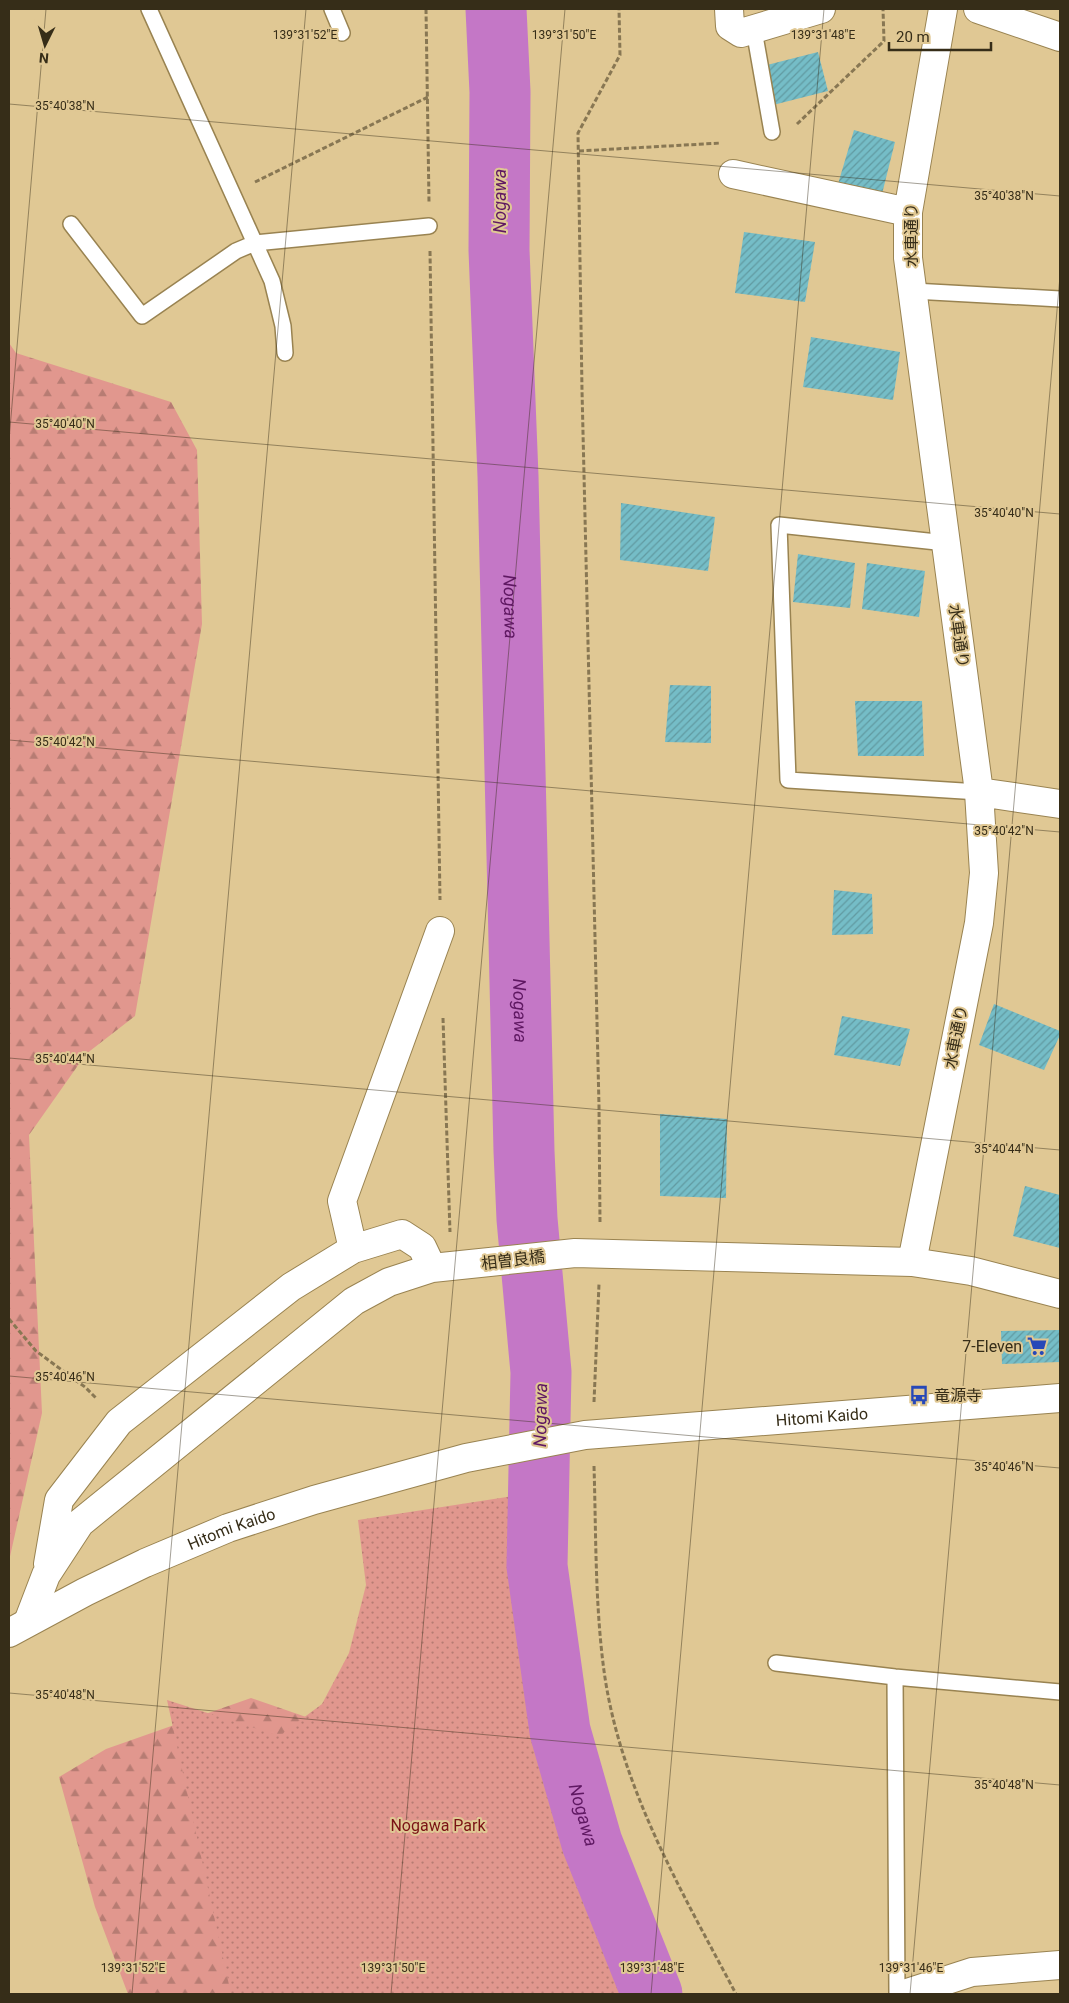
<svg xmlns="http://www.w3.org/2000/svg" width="1069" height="2003" viewBox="0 0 1069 2003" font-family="Roboto,'Noto Sans JP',sans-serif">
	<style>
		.forest { fill: url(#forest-firs) }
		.park { fill: url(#park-dots) }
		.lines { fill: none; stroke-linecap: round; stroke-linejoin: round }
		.river { stroke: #c477c6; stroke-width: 61 }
		.building { fill: url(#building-hatch) }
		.service-casing { stroke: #998351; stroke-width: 18 }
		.minor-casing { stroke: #998351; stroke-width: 30 }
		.secondary-casing { stroke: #998351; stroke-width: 30 }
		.path { stroke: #887753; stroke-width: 3; stroke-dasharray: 5 2.5; stroke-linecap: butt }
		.service { stroke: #fff; stroke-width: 15 }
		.minor { stroke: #fff; stroke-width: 28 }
		.secondary { stroke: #fff; stroke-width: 28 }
		.ticks { fill: none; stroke: #362d18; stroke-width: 1; stroke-opacity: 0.45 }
		.labels { text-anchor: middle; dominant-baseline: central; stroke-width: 4; stroke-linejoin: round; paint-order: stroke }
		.street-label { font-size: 16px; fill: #362d18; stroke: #e0c894 }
		.poi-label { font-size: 16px; fill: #362d18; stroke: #e0c894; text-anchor: end }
		.park-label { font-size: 16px; fill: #7a1315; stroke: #e0c894 }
		.water-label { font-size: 18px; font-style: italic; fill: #5f1862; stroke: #e0c894 }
		.ticks-label { font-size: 12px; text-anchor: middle; fill: #362d18; stroke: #e0c894; stroke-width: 4; stroke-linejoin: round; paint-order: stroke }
	</style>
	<defs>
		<pattern id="forest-firs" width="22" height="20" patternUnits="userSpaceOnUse" patternTransform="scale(1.25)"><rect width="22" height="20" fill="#e1978e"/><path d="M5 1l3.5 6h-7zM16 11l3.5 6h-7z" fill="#b77c73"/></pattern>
		<pattern id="park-dots" width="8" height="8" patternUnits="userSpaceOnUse" patternTransform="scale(1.25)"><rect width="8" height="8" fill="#e1978e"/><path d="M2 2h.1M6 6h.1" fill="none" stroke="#b77c73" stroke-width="1.8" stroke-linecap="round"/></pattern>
		<pattern id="building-hatch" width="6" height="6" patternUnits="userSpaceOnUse" patternTransform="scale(1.25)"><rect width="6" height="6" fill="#75bdc7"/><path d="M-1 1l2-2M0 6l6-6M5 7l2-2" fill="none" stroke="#619aa1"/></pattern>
	</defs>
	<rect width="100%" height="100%" fill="#e0c894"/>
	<path class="forest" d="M9,343L16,353L171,402L197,450L202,624L135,1016L86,1054L29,1135L42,1413L9,1561Z
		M251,1698L338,1728L572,1994H128L95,1907L59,1777L106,1749Z"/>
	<path class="park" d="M565,1488L567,1616L580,1713L616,1831L669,1968L682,1994H231L167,1700L279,1736L322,1704L349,1653L366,1585L358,1520Z"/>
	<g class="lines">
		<path class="river" id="s1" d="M496,9L500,92L499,250L508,476L524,1151L527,1219L541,1372L537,1566L560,1731L592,1843L652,1994"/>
	</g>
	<path class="building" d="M818,52L828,91L773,105L763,66Z
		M854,130L895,142L882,194L838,184Z
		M744,232L815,242L805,302L735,293Z
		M811,337L900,352L893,400L803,387Z
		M621,503L715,517L708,571L620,560Z
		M798,554L855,563L850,608L793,602Z
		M867,563L925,571L919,617L862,609Z
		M670,685L711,686V743L665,742Z
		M855,701H922L924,756H858Z
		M834,890L872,894L873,934L832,935Z
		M994,1004L1060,1031V1035L1044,1070L979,1045Z
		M842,1016L910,1029L900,1066L834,1055Z
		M660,1114L727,1119L726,1198L660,1196Z
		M1025,1186L1060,1195V1248L1013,1236Z
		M1060,1330V1362L1002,1364L1001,1331Z"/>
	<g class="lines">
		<defs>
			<path id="service" d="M149,9L272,281L283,326L285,353
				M332,9L342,33
				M754,30L772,132
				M71,224L142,316L236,251L255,243L429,226
				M913,291L1060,299
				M946,543L779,525L788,780L979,792
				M776,1663L895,1677L1060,1692
				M895,1677L897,1994"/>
			<path id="minor" d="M729,9L730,26L741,33L821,9
				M978,9L1060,37
				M733,174L908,212
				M979,792L1060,804
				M353,1249L342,1201L440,931
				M912,1262L979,923L984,873L979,792L908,258V212L943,9
				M48,1564L59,1500L119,1422L291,1287L353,1249L402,1234L422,1247L432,1268
				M28,1622L46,1575L80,1523L354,1301L389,1282L432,1268L575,1253L912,1262L971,1271L1060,1294
				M904,1994L972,1972L1060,1965"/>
			<g id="secondary">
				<path id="s2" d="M9,1633L85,1592L145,1563L228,1528L314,1500L466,1458L585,1435L1060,1398"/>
			</g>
		</defs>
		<use href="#service" class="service-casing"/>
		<use href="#minor" class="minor-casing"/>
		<use href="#secondary" class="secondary-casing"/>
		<path class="path" d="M426,9L429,202
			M797,124L884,41L883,9
			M579,151L721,143
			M255,182L428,97
			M430,251L440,900
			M443,1018L450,1232
			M600,1222L599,1106L582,390L578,133L620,55L619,9
			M9,1319L36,1351L85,1387L97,1399
			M594,1402L599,1284
			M594,1466C596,1531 595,1598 603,1663C617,1782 681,1890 736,1994"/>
		<use href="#service" class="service"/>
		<use href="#minor" class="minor"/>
		<use href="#secondary" class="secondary"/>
	</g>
	<path class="ticks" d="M9,104L1060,196M9,422L1060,514M9,440L46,9M9,740L1060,832M9,1058L1060,1150M9,1376L1060,1468M9,1693L1060,1785M132,1994L306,9M391,1994L565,9M651,1994L824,9M910,1994L1060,276"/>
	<defs>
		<symbol id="supermarket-bare" viewBox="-9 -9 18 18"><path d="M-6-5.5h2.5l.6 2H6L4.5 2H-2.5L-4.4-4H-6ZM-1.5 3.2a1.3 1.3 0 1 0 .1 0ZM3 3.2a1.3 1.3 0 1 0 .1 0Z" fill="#2748b8" stroke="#e0c894" stroke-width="2.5" paint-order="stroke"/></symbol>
		<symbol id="bus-bare" viewBox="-9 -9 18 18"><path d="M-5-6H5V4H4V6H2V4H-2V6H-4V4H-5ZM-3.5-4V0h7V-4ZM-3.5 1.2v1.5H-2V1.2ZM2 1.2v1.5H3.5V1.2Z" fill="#2748b8" stroke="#e0c894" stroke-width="2.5" paint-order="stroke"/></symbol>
	</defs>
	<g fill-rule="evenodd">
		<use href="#supermarket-bare" x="1023" y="1332" width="28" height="28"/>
		<use href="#bus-bare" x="905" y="1381" width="28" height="28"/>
	</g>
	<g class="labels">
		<g class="street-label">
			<text transform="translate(911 235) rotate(-90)">水車通り</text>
			<text transform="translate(959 636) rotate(82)">水車通り</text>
			<text transform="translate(956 1037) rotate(-79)">水車通り</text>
			<text transform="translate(513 1260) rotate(-7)">相曽良橋</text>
			<text stroke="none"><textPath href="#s2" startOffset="850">Hitomi Kaido</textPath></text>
			<text stroke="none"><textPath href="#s2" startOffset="246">Hitomi Kaido</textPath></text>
		</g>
		<g class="poi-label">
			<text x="1022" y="1346">7-Eleven</text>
			<text x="934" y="1395" text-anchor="start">竜源寺</text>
		</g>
		<g class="park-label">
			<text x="438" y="1825">Nogawa Park</text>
		</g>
		<g class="water-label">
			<text transform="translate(499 201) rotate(-90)">Nogawa</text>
			<text stroke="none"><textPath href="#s1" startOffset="598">Nogawa</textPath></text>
			<text stroke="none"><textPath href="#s1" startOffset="1002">Nogawa</textPath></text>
			<text transform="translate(540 1415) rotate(-89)">Nogawa</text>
			<text stroke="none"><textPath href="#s1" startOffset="1812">Nogawa</textPath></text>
		</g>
	</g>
	<g class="ticks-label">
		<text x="305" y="39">139°31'52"E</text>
		<text x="564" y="39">139°31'50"E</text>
		<text x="823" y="39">139°31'48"E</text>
		<text x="65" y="110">35°40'38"N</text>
		<text x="1004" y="200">35°40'38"N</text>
		<text x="65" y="428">35°40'40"N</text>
		<text x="1004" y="517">35°40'40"N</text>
		<text x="65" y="746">35°40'42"N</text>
		<text x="1004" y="835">35°40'42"N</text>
		<text x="65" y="1063">35°40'44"N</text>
		<text x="1004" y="1153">35°40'44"N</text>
		<text x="65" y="1381">35°40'46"N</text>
		<text x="1004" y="1471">35°40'46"N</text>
		<text x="65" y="1699">35°40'48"N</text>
		<text x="1004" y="1789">35°40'48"N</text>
		<text x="133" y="1972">139°31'52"E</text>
		<text x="393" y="1972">139°31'50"E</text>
		<text x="652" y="1972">139°31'48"E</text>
		<text x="911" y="1972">139°31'46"E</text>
	</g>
	<rect width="1069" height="2003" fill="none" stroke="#362d18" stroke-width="20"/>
	<g transform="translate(45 45) rotate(185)" stroke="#e0c894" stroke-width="4" paint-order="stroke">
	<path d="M0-4L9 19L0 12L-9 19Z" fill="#362d18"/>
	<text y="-8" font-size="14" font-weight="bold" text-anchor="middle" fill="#362d18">N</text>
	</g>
	<path d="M889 42v8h102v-8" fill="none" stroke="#362d18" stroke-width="2.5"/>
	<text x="896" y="42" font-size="15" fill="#362d18" stroke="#e0c894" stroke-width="4" paint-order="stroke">20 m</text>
</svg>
